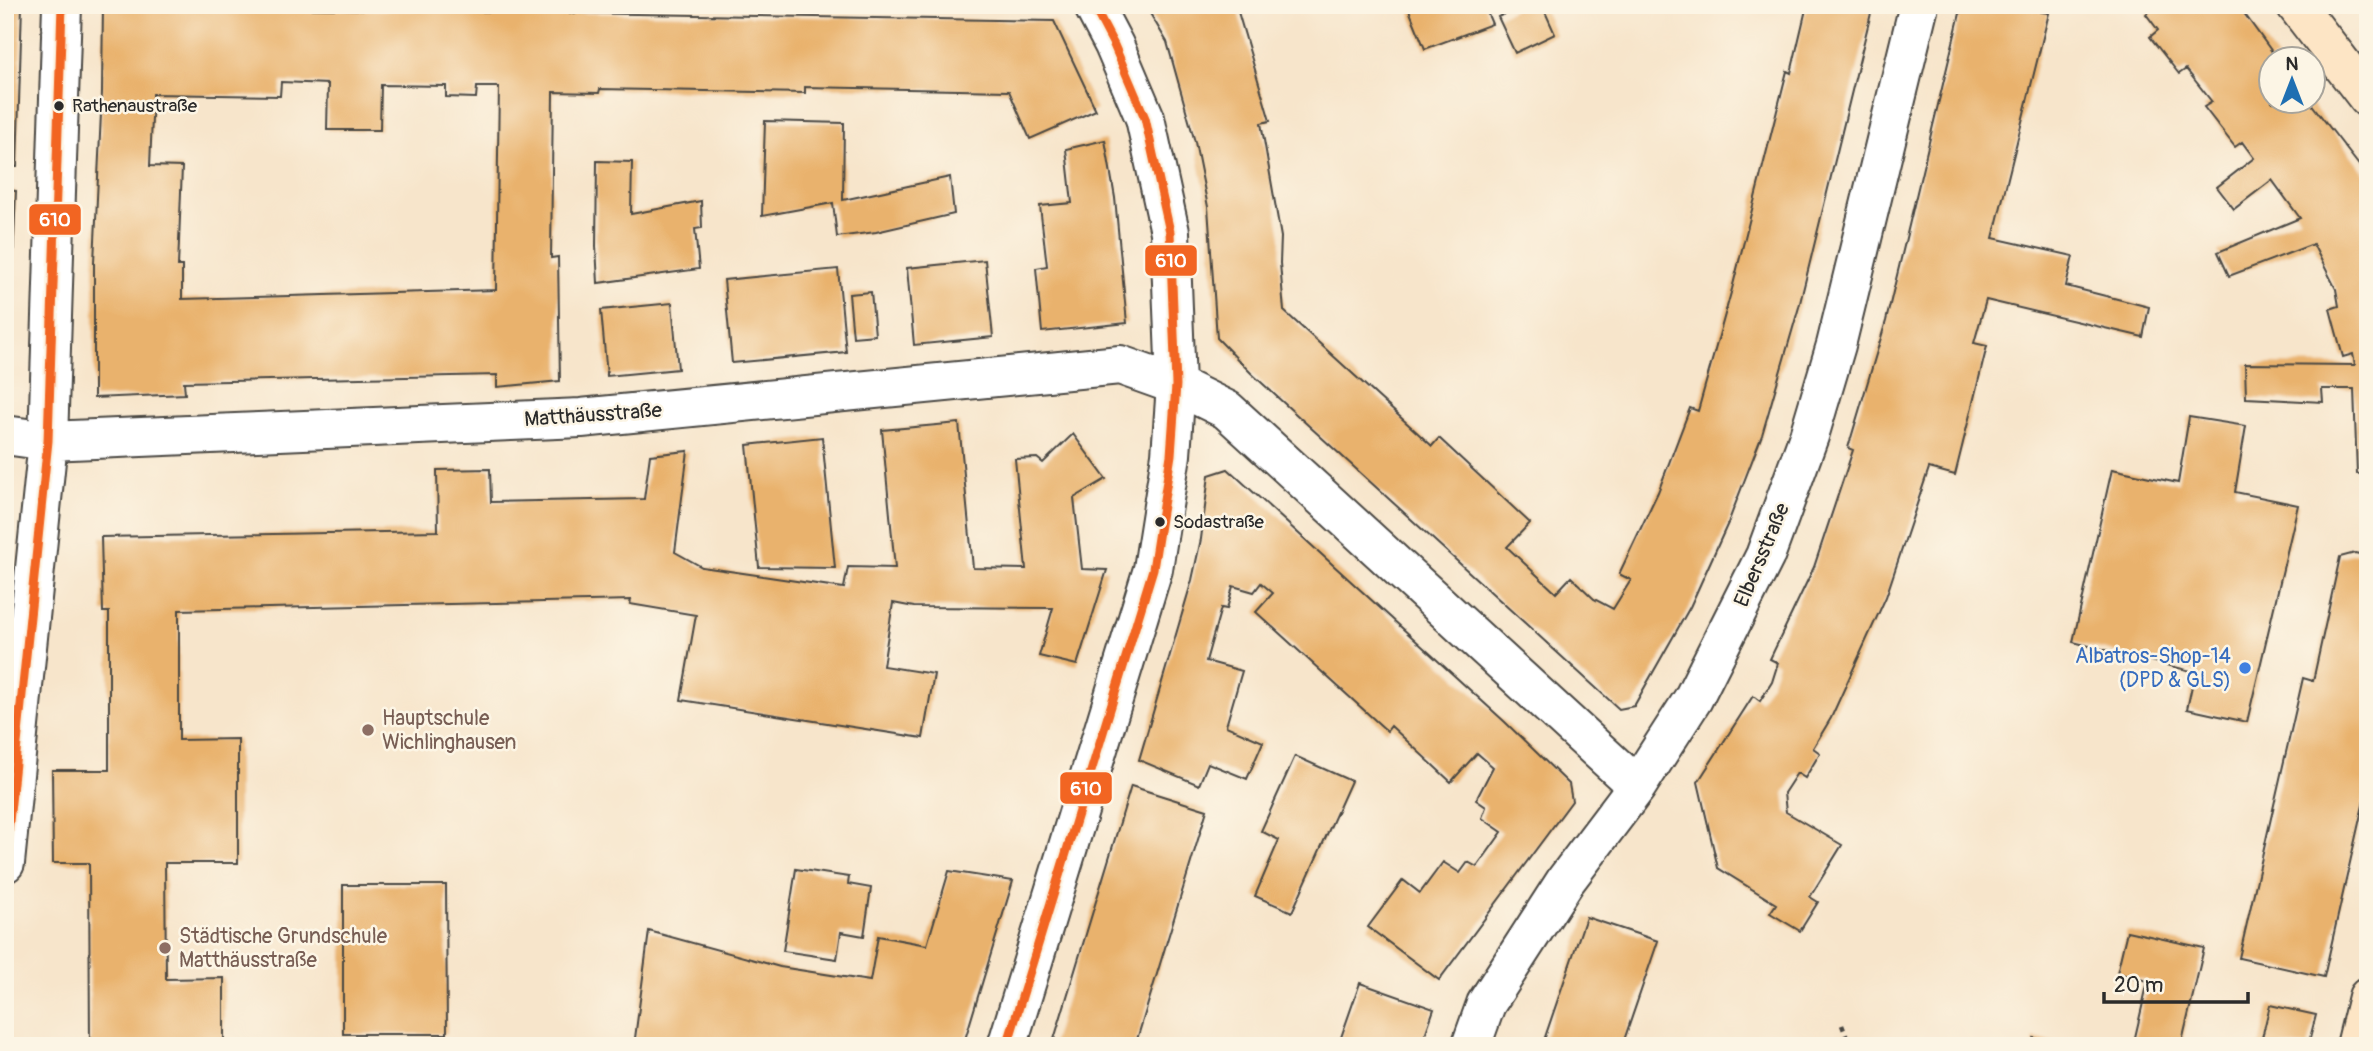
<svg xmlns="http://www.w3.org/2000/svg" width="2373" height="1051" viewBox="0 0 2373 1051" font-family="Pangolin,sans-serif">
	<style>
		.building { fill: #e9b26d; fill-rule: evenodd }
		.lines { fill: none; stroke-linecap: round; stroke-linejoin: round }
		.street-casing { stroke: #4a4743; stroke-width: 42 }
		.secondary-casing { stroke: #4a4743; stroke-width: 42 }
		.path { stroke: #4a4743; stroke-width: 4.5; stroke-dasharray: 5 5; stroke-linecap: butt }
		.street { stroke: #fff; stroke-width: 38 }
		.secondary { stroke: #fde5c5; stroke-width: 38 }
		.bus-1-casing { stroke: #fcf5e5; stroke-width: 14 }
		.bus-1 { stroke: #f26522; stroke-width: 9 }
		.bus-dot { fill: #2b2b2b; stroke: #fcf5e5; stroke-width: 2.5 }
		.shop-dot { fill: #3f7fe0; stroke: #fcf5e5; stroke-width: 2.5 }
		.education-dot { fill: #8d6e63; stroke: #fcf5e5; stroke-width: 2.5 }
		.labels { text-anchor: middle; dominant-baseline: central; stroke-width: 5; stroke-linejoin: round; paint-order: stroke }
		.bus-label { font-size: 19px; fill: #2b2b2b; stroke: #fcf5e5; text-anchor: start }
		.street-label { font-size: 21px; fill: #2b2b2b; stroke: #fcf5e5 }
		.shop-label { font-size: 21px; fill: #366cbe; stroke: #fcf5e5; text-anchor: end }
		.education-label { font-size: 21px; fill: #785e54; stroke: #fcf5e5; text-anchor: start }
		.line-badge { stroke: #fcf5e5; stroke-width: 2.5 }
		.badge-label { font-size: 19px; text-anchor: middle; font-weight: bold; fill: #fff }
	</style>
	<rect width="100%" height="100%" fill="#fcf5e5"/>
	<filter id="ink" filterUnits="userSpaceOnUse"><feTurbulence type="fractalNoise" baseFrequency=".0143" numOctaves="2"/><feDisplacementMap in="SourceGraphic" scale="14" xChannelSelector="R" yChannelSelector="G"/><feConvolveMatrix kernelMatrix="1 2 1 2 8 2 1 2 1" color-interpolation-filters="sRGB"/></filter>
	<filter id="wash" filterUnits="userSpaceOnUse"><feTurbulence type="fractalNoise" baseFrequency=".00686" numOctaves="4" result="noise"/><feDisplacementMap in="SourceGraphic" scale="28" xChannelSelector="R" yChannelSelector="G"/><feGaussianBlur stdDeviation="1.57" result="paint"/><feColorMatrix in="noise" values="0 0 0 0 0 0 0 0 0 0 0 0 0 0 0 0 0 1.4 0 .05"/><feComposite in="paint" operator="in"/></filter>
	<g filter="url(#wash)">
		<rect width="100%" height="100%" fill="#f7e5cb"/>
		<g id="blocks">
			<path class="building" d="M5,5H22L17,167H5Z
				M103,5L1054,21L1096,110L1030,139L1009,91L805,87V93L600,89L599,93L553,92L551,258L558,257L560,381L497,387V375L184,382L185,394L94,398V262L102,92ZM281,82L328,84L327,130H380L381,85L446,86V97L476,98L477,87H499L496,290L182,299V266H178L182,167L150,166L153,94L280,96Z
				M1145,5H1236L1270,121L1261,123L1281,237L1280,263L1284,311L1432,446L1439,438L1530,523L1507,547L1556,593L1571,577L1594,599L1613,609L1631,580L1619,574L1658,492L1690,408L1698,411L1732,289L1787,71L1791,73L1807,5H1873L1799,307L1762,435L1728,523L1690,607L1634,706L1619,709L1251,373L1217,338L1208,207L1195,142L1167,42Z
				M1407,5H1484L1492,24L1425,49Z
				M1522,5H1542L1555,34L1515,53L1498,17Z
				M1962,5H2043L2041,12L2049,13L1993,238L2073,256L2066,286L2149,307L2143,337L1986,300L1974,343L1987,346L1955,475L1929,468L1886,597L1831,718L1813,748L1820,753L1805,778L1797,773L1784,793L1786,812L1842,845L1810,897L1818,902L1800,931L1770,913L1776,904L1718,868L1698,782L1753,696L1760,701L1772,682L1778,663L1770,659L1814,567L1853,450L1848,448L1886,321Z
				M2146,5H2238L2278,60H2272V102H2310L2368,177V473L2357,474L2354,389H2322L2323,402L2246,398L2245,364L2355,365L2353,354L2343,357L2330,309L2339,306L2336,289L2313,244L2229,276L2218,252L2300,218L2272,180L2234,209L2217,187L2254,158L2242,142L2235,147L2204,107L2212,102L2186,69L2179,74L2150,37L2158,30L2146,14L2150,10Z
				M765,121L844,123L843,200L950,177L954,214L876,232L837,237L833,203L762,216Z
				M1105,140L1115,198L1127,323L1042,332L1036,268L1047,266L1040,206L1072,203L1066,149Z
				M597,161L632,162L631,214L701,201L702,228L695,229L699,269L598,283L596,246Z
				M5,190L16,191L9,358H5Z
				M985,260L993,337L914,345L907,268Z
				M838,269L846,352L732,363L724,280Z
				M871,292L875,335L853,337L849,294Z
				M672,303L678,369L607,376L601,310Z
				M2189,417L2246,426L2235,492L2298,505L2247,722L2187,709L2195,672L2073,642L2112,469L2178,483Z
				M959,423L973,568L1026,569L1015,459L1037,458L1043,463L1073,434L1106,479L1074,498L1082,569L1107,570L1077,665L1039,656L1053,608L914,607L893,603L883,666L934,674L923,738L681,700L696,615L630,604L631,600L179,610V740L238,739V863H165L166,979L224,978V1046H90L89,863H53L52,770H109V612H103L101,537L438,531L437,470L490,469L491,502L644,499L650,455L688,451L675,552L702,567L844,588L848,567L895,568L882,430Z
				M822,437L835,568L759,567L747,445Z
				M1228,469L1505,722L1569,784L1572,801L1439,980L1368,927L1403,880L1420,893L1443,862L1460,873L1468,862L1477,867L1502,832L1482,818L1486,807L1476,800L1493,767L1477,753L1451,782L1391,726L1387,731L1256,612L1273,593L1261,583L1254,592L1233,586L1227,609L1221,608L1206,661L1242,671L1226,726L1263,742L1247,779L1208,763L1199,785L1139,760L1192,580L1201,539L1209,475Z
				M2364,499H2368V520L2362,519Z
				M2355,553L2368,556V783L2324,977L2239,958L2303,678L2313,681L2340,557Z
				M1295,756L1351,781L1292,912L1255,896L1279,840L1261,831Z
				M1131,786L1207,810L1135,1046H1052Z
				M796,869L849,877L848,884L871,888L864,936L841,932L837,959L783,951Z
				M949,871L1013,881L963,1046H634L649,931L780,967L870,981L878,936L927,945Z
				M343,885H446L447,1034H343Z
				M1586,917L1658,941L1622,1046H1542Z
				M2127,931L2204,948L2181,1046H2133L2148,981L2117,973Z
				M1360,983L1434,1009L1421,1046H1338Z
				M2270,1005L2316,1015L2308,1046H2260Z
				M2034,1038L2065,1045V1046H2033Z"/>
		</g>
	</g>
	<g filter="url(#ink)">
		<use href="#blocks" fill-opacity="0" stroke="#4a4743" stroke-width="2"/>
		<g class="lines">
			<defs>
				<path id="street" d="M5,435L48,441L581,418L1120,365L1176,385L1227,410L1637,786
					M5,863L48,441L62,5
					M1007,1046L1153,569L1171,455L1176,385L1170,232L1145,118L1114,45L1093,5
					M1471,1046L1486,1004L1566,880L1637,786L1693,699L1765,556L1809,436L1836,345L1919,5"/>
				<path id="secondary" d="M2296,5L2368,98
					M2356,1046L2368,997"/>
			</defs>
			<use href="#street" class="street-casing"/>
			<use href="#secondary" class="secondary-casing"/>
			<path class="path" d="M1842,1025L1850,1046"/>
			<use href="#street" class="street"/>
			<use href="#secondary" class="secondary"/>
			<defs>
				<path id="bus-1" d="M5,861L48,441L62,5
					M1007,1046L1153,569L1171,455L1176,385L1170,232L1145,118L1114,45L1093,5"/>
			</defs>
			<use href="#bus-1" class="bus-1-casing"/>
			<use href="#bus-1" class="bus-1"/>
		</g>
	</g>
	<g class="bus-dot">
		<circle cx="59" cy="106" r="6"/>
		<circle cx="1160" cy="522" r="6"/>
	</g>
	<circle class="shop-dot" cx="2245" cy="668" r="7"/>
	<g class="education-dot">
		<circle cx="368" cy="730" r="7"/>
		<circle cx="165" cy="948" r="7"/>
	</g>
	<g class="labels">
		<g class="bus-label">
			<text x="72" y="106">Rathenaustraße</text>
			<text x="1173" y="522">Sodastraße</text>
		</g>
		<g class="street-label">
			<text transform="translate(593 415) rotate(-4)">Matthäusstraße</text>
			<text transform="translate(1762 555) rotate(-67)">Elbersstraße</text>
		</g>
		<g class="shop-label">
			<text x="2231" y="656">Albatros-Shop-14<tspan x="2231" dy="24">(DPD &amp; GLS)</tspan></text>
		</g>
		<g class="education-label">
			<text x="382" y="718">Hauptschule<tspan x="382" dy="24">Wichlinghausen</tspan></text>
			<text x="179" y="936">Städtische Grundschule<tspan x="179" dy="24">Matthäusstraße</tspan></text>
		</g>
	</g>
	<g class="line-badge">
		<rect x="28" y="203" width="54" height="33" rx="7" fill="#f26522"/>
		<rect x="1144" y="244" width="54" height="33" rx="7" fill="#f26522"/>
		<rect x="1059" y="771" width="54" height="34" rx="7" fill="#f26522"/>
	</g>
	<g class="badge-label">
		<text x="55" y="226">610</text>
		<text x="1171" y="267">610</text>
		<text x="1086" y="795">610</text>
	</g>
	<rect width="2373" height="1051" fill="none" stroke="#fcf5e5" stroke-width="28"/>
	<g transform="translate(2292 80)"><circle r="33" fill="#fcf5e5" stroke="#a8a49b" stroke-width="2"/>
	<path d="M0-5L12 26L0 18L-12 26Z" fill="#1f6fb2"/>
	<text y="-10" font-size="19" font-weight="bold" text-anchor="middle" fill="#2b2b2b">N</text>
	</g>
	<path d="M2104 992v10h144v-10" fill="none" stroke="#2b2b2b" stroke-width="3.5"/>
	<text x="2114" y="992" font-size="21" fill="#2b2b2b" stroke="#fcf5e5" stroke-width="5" paint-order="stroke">20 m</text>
</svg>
